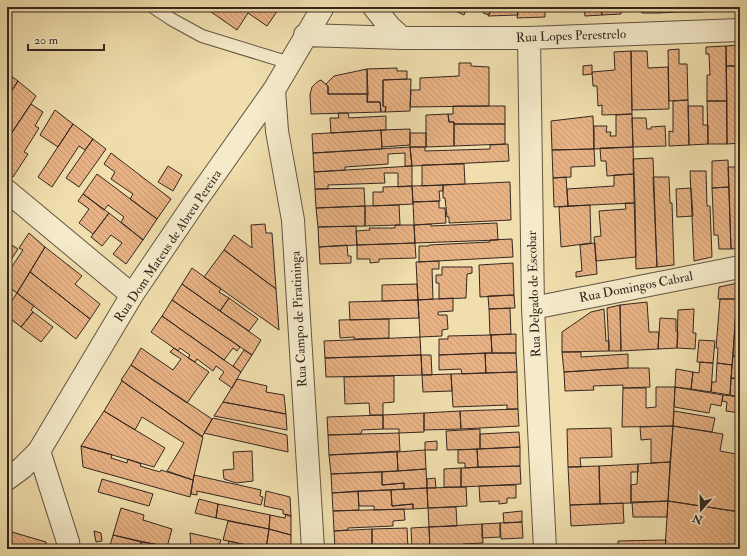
<svg xmlns="http://www.w3.org/2000/svg" width="747" height="556" viewBox="0 0 747 556" font-family="'IM FELL Double Pica',serif">
	<style>
		.building { fill: url(#building-back-hatch); stroke: #332720 }
		.lines { fill: none; stroke-linecap: round; stroke-linejoin: round }
		.lane-casing { stroke: #625543; stroke-width: 14 }
		.street-casing { stroke: #625543; stroke-width: 24 }
		.lane { stroke: #f5eaca; stroke-width: 12 }
		.street { stroke: #f5eaca; stroke-width: 22 }
		.labels { text-anchor: middle; dominant-baseline: central; stroke-width: 4; stroke-linejoin: round; paint-order: stroke }
		.street-label { font-size: 13px; fill: #332720; stroke: #f5eaca }
	</style>
	<defs>
		<pattern id="building-back-hatch" width="6" height="6" patternUnits="userSpaceOnUse"><rect width="6" height="6" fill="#e8b284"/><path d="M-1 5l2 2M0 0l6 6M5-1l2 2" fill="none" stroke="#c79972"/></pattern>
	</defs>
	<rect width="100%" height="100%" fill="#f0dead"/>
	<filter id="stains"><feTurbulence type="fractalNoise" baseFrequency=".005" numOctaves="4"/><feColorMatrix values="0 0 0 0 .2 0 0 0 0 .09 0 0 0 0 .02 0 0 0 .5 -.17"/></filter>
	<radialGradient id="worn" r=".72"><stop offset=".6" stop-color="#630" stop-opacity="0"/><stop offset="1" stop-color="#630" stop-opacity=".3"/></radialGradient>
	<path class="building" d="M204,7H280L267,26L248,13L237,30Z
		M449,7H467L464,15L449,8Z
		M484,7H492L489,15L483,13L485,7Z
		M492,7H519L517,15L488,16Z
		M523,7H545V17L517,18L519,8L523,9Z
		M584,7H601L602,15L585,16Z
		M601,7H621V14L602,15Z
		M641,7H659V13H642Z
		M659,7H679V12L659,13Z
		M679,7H698V12H679Z
		M698,7H717V11L698,12Z
		M717,7H736V10L717,11Z
		M740,45V66H726V46Z
		M726,46L727,101H707V75H710L709,54H706V47Z
		M679,49V64H687L688,100L669,101L668,50Z
		M631,51H647L648,68L668,67L669,109L632,110Z
		M631,51L632,114L602,115V105L598,106L597,86H593L592,72L615,70L614,52Z
		M459,63H471V66L489,67V106L410,107L411,90H420V78L459,76Z
		M592,65V74L583,75V66Z
		M726,66H740V143L727,144Z
		M397,68V71H407V79L383,80V106L386,107L385,112H381L380,102H367V69Z
		M367,69L368,94H328V86L326,84L334,76Z
		M7,73L18,81L7,98Z
		M411,79L410,111L385,112L386,107L383,106V80Z
		M321,80L328,86V94H368L367,102H380L381,112L311,114L310,95L312,87L317,82Z
		M18,81L36,96L7,140V98Z
		M688,100L689,145L669,146V131L673,132V101Z
		M707,101H727V144H708Z
		M31,104L43,112L35,126L39,128L24,152L28,154L13,177L7,172V140Z
		M453,106H505V124H454V122H449L448,114H453Z
		M688,106H703V125H708V144L689,145Z
		M55,110L73,124L58,147L40,135Z
		M338,113H348L349,118L386,116V130L331,133L330,118H339Z
		M448,114L449,122H454V146L426,147V115Z
		M632,114L633,147L594,149V126H607L606,132H611L610,136H616V115Z
		M593,116L594,149L552,150L551,121Z
		M632,118H646L647,129H651V127L665,126L666,146L633,147Z
		M73,124L93,139L85,150L79,146L52,187L38,177Z
		M454,124H505V144L454,146Z
		M410,129V145L382,147L381,130Z
		M381,130L382,149L313,153L312,134Z
		M410,133H426V147H410Z
		M93,139L106,149L79,187L66,178Z
		M508,144L509,161L412,166L410,147H425V151L490,149V145Z
		M410,147L412,166H405V153L388,154V164L345,167V170L314,172L313,153Z
		M633,147L634,174L607,176L606,161H601L600,148Z
		M594,149L595,166L571,167V177L553,178L552,150Z
		M111,153L171,199L157,219L130,199L133,194L111,179L115,172L104,164Z
		M653,158L657,267L636,269L633,159Z
		M728,160L729,187L712,188V161Z
		M464,164L465,184L422,186V165Z
		M168,166L182,175L173,191L158,182Z
		M412,166V186L398,187V173H384L385,183L328,185V189H315L314,172Z
		M728,167H739L740,177V248L731,249Z
		M690,171H706L707,206H710L712,257L694,261Z
		M97,174L157,219L143,240L121,222L124,217L108,205L104,210L83,194Z
		M634,174L635,203L568,206L567,189L614,186V175Z
		M566,177L568,206L554,207L553,178Z
		M653,177H669L670,203H672L674,265L657,267Z
		M510,182L511,220L449,223V217H447L445,198H443V185Z
		M443,185V191H439L440,201L413,202L412,186Z
		M412,186L413,204L373,206V192H383V187Z
		M729,187L731,249H719L718,235H714L712,188Z
		M364,188L365,206L316,208L315,189Z
		M691,188L693,216L677,217L676,189Z
		M83,194L109,213L93,234L79,223L89,209L78,201Z
		M439,201V208H445L446,223L414,225L413,202Z
		M625,203H635L636,257L596,261L594,237L601,236L599,211L626,209Z
		M399,205L400,225L365,226V206Z
		M590,205L591,243L561,247L559,207Z
		M365,206V226L318,227L316,208Z
		M109,213L143,240L126,264L113,254L122,243L111,235L102,246L91,237Z
		M497,223L498,240L415,243L414,225L431,224V226Z
		M265,224L266,233H272L276,289L224,250L234,235L252,248L251,225Z
		M395,225H414L415,243L357,245L356,231L370,230L369,228H395Z
		M356,226L357,245L319,247L318,227Z
		M29,233L45,247L17,293L7,286V274L23,250L19,248Z
		M512,239L513,257L419,262V246H429V245L490,242V240Z
		M7,242L18,249L7,266Z
		M415,243L416,258L379,259V262L370,263V259H357V245Z
		M595,243L597,274L576,277V272L582,271L580,245Z
		M347,245L348,256H351V263L320,264L319,247Z
		M45,247L82,276L75,284L100,304L90,319L30,272Z
		M224,250L276,289L279,330L204,277Z
		M439,261V269H432L433,299L418,300L416,262Z
		M513,263L514,295L480,297L479,265Z
		M442,267H472V273L467,274L466,298L439,299V283H436V275H442Z
		M192,268L221,289L219,292L229,298L220,311L182,284Z
		M30,272L90,319L76,339L17,293Z
		M738,283L737,299H718L719,287Z
		M182,284L261,340L252,355L172,300Z
		M417,284L418,300L382,301V285Z
		M17,293L34,306L31,310L33,312L21,327L7,316V308Z
		M514,295L515,308L489,309L488,296Z
		M229,298L258,319L249,331L220,311Z
		M453,298V311L438,312V315H447L448,329L442,330V336L420,337L418,300Z
		M720,299H737L732,365L717,363L718,348H716Z
		M737,299H740V322H735Z
		M172,300L240,347L237,351L233,348L224,360L162,316Z
		M418,300L419,318L350,320L349,302Z
		M647,302L649,332H659L658,349L621,351L620,305Z
		M620,305L621,351H609L607,308Z
		M510,308L511,334L490,335L489,309Z
		M604,309L606,341H609V351L562,352V332L591,312Z
		M694,309L693,333H696L695,349L677,348L678,310Z
		M33,312L53,327L41,342L21,327Z
		M162,316L241,372L232,388L219,379L224,372L216,366L213,371L197,359L195,362L188,358L190,355L180,348L178,351L151,332Z
		M660,318L676,319V331L678,332L677,348L658,349Z
		M389,319V338L354,339V337L340,338L339,320Z
		M735,322H740V357L733,356Z
		M516,334V353H492L491,335Z
		M491,335L492,353L439,355V339H448V336Z
		M420,337L421,355L325,358L324,341Z
		M699,340L715,341L713,363L697,362Z
		M141,348L173,370L181,359L170,352L174,348L209,372L187,403L131,365Z
		M244,350L252,355L241,372L233,366Z
		M562,352H581V357L628,354V368L564,372Z
		M485,353H516L517,372L486,373Z
		M485,353L486,373L462,374L461,369L439,370V355Z
		M421,355L422,375L326,377L325,358Z
		M421,355H431L432,375H422Z
		M733,356L740,357V379L731,378Z
		M700,362L713,363L711,392L691,389L693,372L699,373Z
		M717,363L732,365L730,395L711,392L712,382H716Z
		M131,365L212,419L202,437L121,380Z
		M628,368H649L650,387L623,388V385L593,386L594,390L565,391L564,372Z
		M676,369L693,372L691,389L675,387Z
		M517,372L518,409H507V405L453,407L451,374Z
		M451,374L452,391L423,392L422,375Z
		M394,376V402L383,403V415H370L369,403L345,404L344,377Z
		M731,378L740,379V397L730,395Z
		M237,379L267,386L266,392L284,395L286,414L223,402Z
		M122,381L203,437L193,480L167,471L184,443L142,417L135,430L104,411Z
		M656,387H675L673,426L622,427L623,388H646V408L656,407Z
		M675,387L723,395L721,406L711,404L709,413L674,407Z
		M723,395L740,397V413L726,411L727,402L722,401Z
		M223,402L286,414L287,430L214,416Z
		M518,409L519,426L461,429L460,411Z
		M104,411L165,448L154,467L81,446Z
		M460,411L461,429L424,430V413Z
		M674,411L715,418L712,432L673,426Z
		M424,413V432L399,433V429H383V415Z
		M383,415V429L362,430L361,434L328,435L327,417Z
		M213,418L287,435L288,452L204,433Z
		M673,426L723,434L720,451L736,454V449L740,450V512L668,501Z
		M673,426L670,462L651,463V439L641,440L640,427Z
		M611,428L612,457L580,458L581,467H568L567,429Z
		M480,429V449L447,450L446,431Z
		M519,432L520,447L480,449V434Z
		M399,433L400,451L329,455L328,435Z
		M437,441V450H425V442Z
		M81,446L112,455L111,458L127,463L128,459L141,464L140,466L160,472L161,470L193,480L190,497L83,467Z
		M520,447V466L478,467L477,449Z
		M477,449L478,467L465,468V463H458V450Z
		M425,450L426,469L398,471L397,452Z
		M252,451L253,481L236,483L224,479L223,470L234,469L233,452Z
		M397,452L398,471L331,474L329,455Z
		M670,462L668,501L631,503V485L637,484L638,464Z
		M638,464V472H631V503L600,504L599,466Z
		M520,466L521,484L461,487V468Z
		M599,466L600,504L570,505L568,467Z
		M461,468V487H444V469Z
		M426,469L427,488L404,489V483L382,485V472Z
		M382,472V485L404,483V489L332,493L331,474Z
		M194,475L261,490L260,496L263,497L261,505L197,491V495L191,494Z
		M435,478L436,488H427V479Z
		M102,479L153,494L149,506L98,492Z
		M516,485V498H507V503L499,504V501L480,502L479,486Z
		M466,487L467,506L428,508L427,488Z
		M427,488L428,508L413,509V504L392,506L391,490Z
		M391,490L392,506L413,504V509L374,510V506H359L358,491Z
		M266,491L290,497L291,516L283,514V510L264,506Z
		M358,491L359,510L333,511L332,493Z
		M199,499L218,504L216,518L195,513Z
		M668,501L740,512V549H665Z
		M668,501L667,517H633L632,502Z
		M623,503L624,523L571,526L570,505Z
		M218,504L270,515L269,529L216,518Z
		M456,507L457,526L429,527L428,508Z
		M121,508L144,515L143,520L172,529L167,547L113,535Z
		M404,509L405,520L393,521V526L348,528V530L334,531L333,511Z
		M522,511V522L504,523L503,513Z
		M286,514L291,516V535L269,529L270,515L285,518Z
		M228,521L269,529L266,549L223,540Z
		M522,522L523,538L501,539L500,523Z
		M500,523V537L482,538V524Z
		M482,524L483,543L463,544V549H430L429,527Z
		M429,527L430,549H412L411,528Z
		M407,528L408,549H372V529Z
		M269,529L291,535V549H266Z
		M372,529V549H335L334,531Z
		M94,531L101,533L102,541L96,542Z
		M12,532L46,542L47,549H8Z
		M190,533L221,540L218,549L191,548Z
		M113,535L141,542V549H109Z
		M666,540L665,549H618V541Z
		M229,541L261,549H227Z
		M141,542L155,544V549H141Z
		M155,544L167,547L174,549H155Z"/>
	<g class="lines">
		<defs>
			<path id="lane" d="M153,7L171,19L202,36L290,63"/>
			<path id="street" d="M374,7L389,26L402,38
				M305,35L402,38H529L740,30
				M529,38L533,308L545,549
				M274,90L277,131L293,220L313,549
				M7,191L132,295
				M533,308L740,267
				M39,451L68,542L69,549
				M7,479L22,468L39,451L132,295L195,202L274,90L323,7"/>
		</defs>
		<use href="#lane" class="lane-casing"/>
		<use href="#street" class="street-casing"/>
		<use href="#lane" class="lane"/>
		<use href="#street" class="street"/>
	</g>
	<g class="labels">
		<g class="street-label">
			<text transform="translate(571 36) rotate(-2)">Rua Lopes Perestrelo</text>
			<text transform="translate(168 246) rotate(-56)">Rua Dom Mateus de Abreu Pereira</text>
			<text transform="translate(636 287) rotate(-11)">Rua Domingos Cabral</text>
			<text transform="translate(534 294) rotate(-92)">Rua Delgado de Escobar</text>
			<text transform="translate(299 319) rotate(-93)">Rua Campo de Piratininga</text>
		</g>
	</g>
	<rect width="747" height="556" fill="none" stroke="#f0dead" stroke-width="24"/>
	<rect x="8" y="8" width="731" height="540" fill="none" stroke="#332720" stroke-width="2"/>
	<rect x="12" y="12" width="723" height="532" fill="none" stroke="#332720"/>
	<g transform="translate(701 510) rotate(200)" stroke="#f5eaca" stroke-width="3" paint-order="stroke">
	<path d="M0-3L7 15L0 10L-7 15Z" fill="#332720"/>
	<text y="-6" font-size="11" font-weight="bold" text-anchor="middle" fill="#332720">N</text>
	</g>
	<path d="M28 44v6h76v-6" fill="none" stroke="#332720" stroke-width="2"/>
	<text x="34" y="44" font-size="12" fill="#332720" stroke="#f5eaca" stroke-width="3" paint-order="stroke">20 m</text>
	<rect width="100%" height="100%" filter="url(#stains)"/>
	<rect width="100%" height="100%" fill="url(#worn)"/>
</svg>
